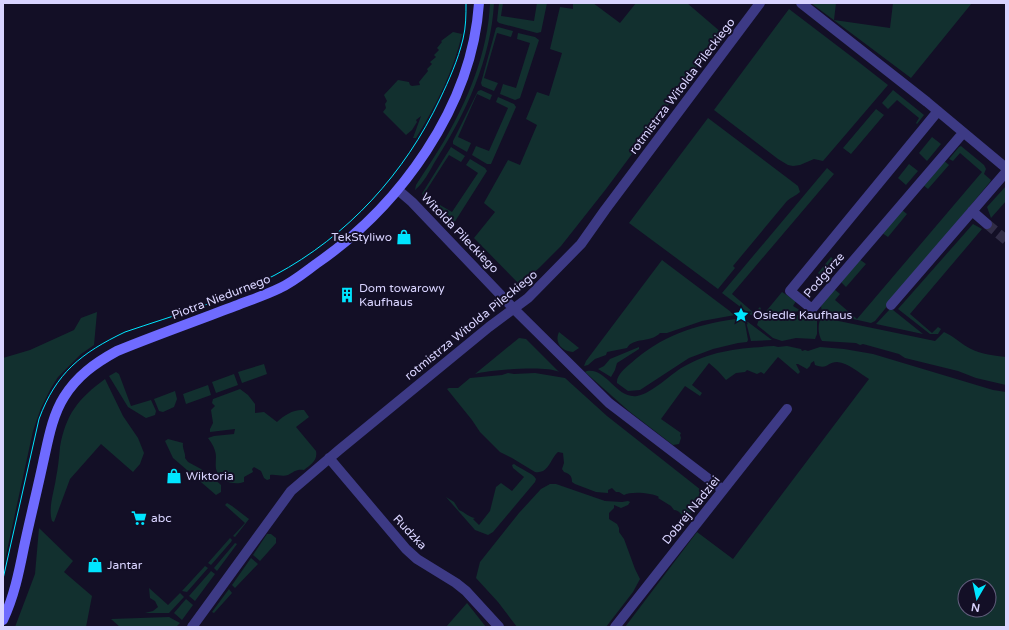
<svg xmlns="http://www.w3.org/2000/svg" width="1009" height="630" viewBox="0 0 1009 630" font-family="'Varela Round',sans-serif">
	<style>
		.green { fill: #12302f; fill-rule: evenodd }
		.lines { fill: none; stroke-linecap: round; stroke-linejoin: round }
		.street-tunnel { stroke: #312d47; stroke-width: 10; stroke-dasharray: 10 5; stroke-linecap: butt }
		.street { stroke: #3d3a85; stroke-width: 10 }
		.secondary { stroke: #6f6bff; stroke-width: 10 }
		.tram { stroke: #00e5ff; stroke-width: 1 }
		.labels { text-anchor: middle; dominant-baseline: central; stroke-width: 4; stroke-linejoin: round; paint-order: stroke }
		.street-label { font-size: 12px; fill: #d9d4ff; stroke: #130f26 }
		.poi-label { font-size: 12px; fill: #d9d4ff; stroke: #130f26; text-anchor: start }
	</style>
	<rect width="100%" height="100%" fill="#130f26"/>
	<path class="green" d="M490,3H494C491,59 466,113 436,160C430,170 424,183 415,190L416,185C425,171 435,156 444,141C468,100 488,52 490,3Z
		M499,3H503L501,16L534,21L537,3H547L541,32L537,33L499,23L497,21Z
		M573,3H593L620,23L636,3H687L722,33L606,189L561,246L539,268L520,285L474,238L495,212L484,203L485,201L508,160L520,165L537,125L526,119L537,92L549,96L562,53L550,49L560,7L573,9Z
		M811,3H836L834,20L890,28L893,3H972L911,78Z
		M789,9L856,60L888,85L823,161L814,159L800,165L793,166L788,165L778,159L714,110Z
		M498,27L513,31L511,37L497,33L484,78L498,83L494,91L482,86L481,83L496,28Z
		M453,32L462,34C454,70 436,106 416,138H413L421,116L416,120L417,122L412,130L406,135L383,112L386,108L385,104L387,101L384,95L398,80L409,82L410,85L412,86L420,85L419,82L428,71L427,69L432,64L430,62L436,57L434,55L439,50L437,48L442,42L441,41Z
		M518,33L535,37L539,40L520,98L515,100L500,94L503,84L516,88L530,43L517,39Z
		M481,90L492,95L490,100L477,94L458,137L471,143L467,152L453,144V141L478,91Z
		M893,90L924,115L917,124L916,123L919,118L897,100L888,109L882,103Z
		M498,97L514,104L516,107L491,164H487L472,155L476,146L489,151L508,108L496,102Z
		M876,109L884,115L851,154L843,148Z
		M708,118L798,186L800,192C796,196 791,197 787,201L733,266L735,268L718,289L629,223Z
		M932,137L941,144L927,161L919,153Z
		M961,146L984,165L986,169L984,174L991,180L990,182L875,321L871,323L822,312L821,306L834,289L840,294L835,300L857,319L982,172L960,153L953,161L949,159L959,147Z
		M451,147L465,156L461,162L449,155L424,194L436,202L432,205L422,194L423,192Z
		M470,159L485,168L487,171L454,223H449L437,210L440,205L452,212L478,173L466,165Z
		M942,159L949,165L928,189L923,185Z
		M909,164L918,171L906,185L898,178Z
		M827,168L834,174L732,294L754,313L760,307L761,309L758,314L751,315L722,293Z
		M1006,186V201L991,218L987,207Z
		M902,210L907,214L888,237L882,233Z
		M973,224L982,229L910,314L932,333L938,327L941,329L938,334H930L898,309Z
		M831,257L839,264L826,280L818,273Z
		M859,259L866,264L846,287L840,281Z
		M662,260L735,315L702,321L667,333H660C651,343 633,337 627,348L607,352L606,355L595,359L588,365L584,366L586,361Z
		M782,292L796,301L793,306L801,311L763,315Z
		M890,309L893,310L923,334L876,324Z
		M97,312L94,345L81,354L58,377L51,388L41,408L33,431L3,569V358L30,350L74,330L81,318Z
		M808,314L817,317V334L815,339L796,338L782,341L773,338L757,325L759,319Z
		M822,317L829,319L935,341L944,332C955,337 961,344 971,349C981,354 995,356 1006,357V385L976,378L958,371L905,358L899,354L863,344L860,345L856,343L822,341C818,335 817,323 822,317Z
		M735,319L743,320L745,323L748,340L747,342L738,343L713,349L689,358L640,390L628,391L617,383C616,376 625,368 630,364C661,336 694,325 735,319Z
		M746,322H748L772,340L751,341Z
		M559,332L579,348L573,352C562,351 554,343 559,332Z
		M519,338L526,339L559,372C547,365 490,370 475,374Z
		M774,346L778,347L787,346L801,349L802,351L805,350L808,351L820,347L844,349L873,354L993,390L1006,392V627H625L697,532L733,559L869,379C859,373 849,363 837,362C827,362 828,370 815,365L814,361L811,363L810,366L807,369L798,364H796L800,372L798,374L778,357L764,374L761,372L757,374L747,370L745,372L736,373L726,380L718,371L709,363L692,385L702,393L700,396L685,386L661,419L681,433L680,435L681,438L679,444L673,445L630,412L585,372L587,371C607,368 616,399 637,396C653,393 669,375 683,367C712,350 741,348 774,346ZM965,586H989V610H965Z
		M639,347V349L617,363L615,370L611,377L598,369L604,366L610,359Z
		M264,364L267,374L242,383L238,372Z
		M116,372L119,374L131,406L151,400L156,411L155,415L146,418L128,407L109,376Z
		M508,373L514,374L535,373L565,378L607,416L701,490L704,495L703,498L685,520C683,516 679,510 674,510L671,506L658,498L659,497C653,493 631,491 624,495L619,492H616L612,488L608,490V493L596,492L575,484L572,482C572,476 570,474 564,472L562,469L564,463L563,453L558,452C550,459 549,474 535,472L512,458L500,452L480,432L472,420L447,389L449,388H458L470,378L502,375Z
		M234,374L238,385L216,393L212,382Z
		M105,379L123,416L138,438L144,453L140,464L133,472L101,444L70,479L54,522L52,521C48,508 54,492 56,478C58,468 59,458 60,447C66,414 78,399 105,379Z
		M208,385L211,395L186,404L183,394Z
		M240,389L248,395L255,404V413L264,412L277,422C284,415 294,409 304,410L309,417L296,427L316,451C318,461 310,465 304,470C296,469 294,472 288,475C282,477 276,474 270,475V479L267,480L264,478L261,471L254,467L252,469L253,472L244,477V482C234,486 219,481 216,469C215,463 217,456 215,451C214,446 210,441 208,438L214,436L234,434L235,429L210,432V429L213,423L211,410L215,406L212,403L213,399Z
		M175,391L177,399L174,407L163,412L159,411L154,399Z
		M168,439L183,443C182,449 186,453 185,458L188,462L201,469L208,476L212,477L221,485V492L216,495L173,458L165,441Z
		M514,464C520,469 533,473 536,479L535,482L493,532L488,535L475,530L446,497L454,502L459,510C465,512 468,517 475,518L473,519L479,525L490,511L496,487L501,483L512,491L524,477L513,468L512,465Z
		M550,484H556L605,501L622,502L628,501L630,502L628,505L621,508L614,505V508L609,513V519L617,524L619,528V532L624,539L635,569L640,579L633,592L606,627H517L498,602L476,578L480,562L519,513L541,489Z
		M227,503L232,506L249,519L235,537L233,536L245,523L225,505Z
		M39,528L73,561L64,572L92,596L86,627H15L35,574Z
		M267,534H271L276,538V543L260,561L253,555Z
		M230,538L232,540L231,542L211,565L208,563Z
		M235,543L237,544L217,571L214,568Z
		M251,558L258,564L235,588L232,585Z
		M205,566L208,568L187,592L182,591Z
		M211,571L215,574L195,601L189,596Z
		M149,588L168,605L180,593L184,597L169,613H145L153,611L158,607L155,601L150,598Z
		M229,589L232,593L214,613L212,612Z
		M186,599L193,605L182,620L174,613Z
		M467,603L486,627H446Z
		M169,617L180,623L176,627H120L111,619Z"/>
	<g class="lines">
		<path class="street-tunnel" d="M987,224L1006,240"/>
		<path class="street" d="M801,3L927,102L1006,168
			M938,111L790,291L812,309L963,133
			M398,190L412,202L514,309L609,403L723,490
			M972,211L987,224
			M891,305L1006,172
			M329,458L406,549L417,559L456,583L466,591L499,627
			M192,627L291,491L339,450L489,327L528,298L581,244L605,210L760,3
			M615,627L787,409"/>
		<path class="secondary" d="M3,620C14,597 19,572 24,547C30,519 37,491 43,463C48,441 52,416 64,397C77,376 95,363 117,351C156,335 196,321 235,306C250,300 266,295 280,288C293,282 305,272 316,264C400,206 472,107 479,3"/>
		<path class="tram" d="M3,579L39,419C56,373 81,353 125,332C175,315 228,300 275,275C348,236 405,173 440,99C449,80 458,60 463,39C466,27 466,15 466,3"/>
	</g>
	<defs>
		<symbol id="shop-bare" viewBox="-9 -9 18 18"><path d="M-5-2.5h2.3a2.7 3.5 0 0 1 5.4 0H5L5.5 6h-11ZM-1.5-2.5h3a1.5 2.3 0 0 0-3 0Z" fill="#00e5ff" stroke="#130f26" stroke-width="2.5" paint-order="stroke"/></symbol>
		<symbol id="building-bare" viewBox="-9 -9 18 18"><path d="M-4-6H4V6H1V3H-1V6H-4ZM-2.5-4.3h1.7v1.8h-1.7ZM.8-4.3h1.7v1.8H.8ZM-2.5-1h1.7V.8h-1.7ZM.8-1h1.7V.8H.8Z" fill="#00e5ff" stroke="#130f26" stroke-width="2.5" paint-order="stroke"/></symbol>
		<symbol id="sight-bare" viewBox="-9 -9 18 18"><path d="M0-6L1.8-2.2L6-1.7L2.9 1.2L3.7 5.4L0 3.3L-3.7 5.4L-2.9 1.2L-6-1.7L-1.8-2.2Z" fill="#00e5ff" stroke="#130f26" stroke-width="2.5" paint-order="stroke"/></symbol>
		<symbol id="supermarket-bare" viewBox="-9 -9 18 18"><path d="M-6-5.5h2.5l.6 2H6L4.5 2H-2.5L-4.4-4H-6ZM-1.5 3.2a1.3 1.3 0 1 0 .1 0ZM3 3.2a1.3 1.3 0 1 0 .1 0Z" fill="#00e5ff" stroke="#130f26" stroke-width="2.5" paint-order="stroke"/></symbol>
	</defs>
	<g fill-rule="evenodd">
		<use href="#shop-bare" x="393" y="226" width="22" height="22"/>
		<use href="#building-bare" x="336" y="284" width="22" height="22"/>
		<use href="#sight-bare" x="730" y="304" width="22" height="22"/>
		<use href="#shop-bare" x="163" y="465" width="22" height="22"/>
		<use href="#supermarket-bare" x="128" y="507" width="22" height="22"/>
		<use href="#shop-bare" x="84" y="554" width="22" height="22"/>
	</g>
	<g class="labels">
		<g class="street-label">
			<text transform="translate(682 86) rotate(-53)">rotmistrza Witolda Pileckiego</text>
			<text transform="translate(460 233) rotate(46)">Witolda Pileckiego</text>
			<text transform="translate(824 275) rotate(-49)">Podgórze</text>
			<text transform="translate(221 297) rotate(-21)">Piotra Niedurnego</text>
			<text transform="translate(471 325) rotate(-39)">rotmistrza Witolda Pileckiego</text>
			<text transform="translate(691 510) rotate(-51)">Dobrej Nadziei</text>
			<text transform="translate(410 532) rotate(47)">Rudzka</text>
		</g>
		<g class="poi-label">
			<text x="392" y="237" text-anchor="end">TekStyliwo</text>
			<text x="359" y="288">Dom towarowy<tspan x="359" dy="14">Kaufhaus</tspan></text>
			<text x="753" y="315">Osiedle Kaufhaus</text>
			<text x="186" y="476">Wiktoria</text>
			<text x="151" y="518">abc</text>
			<text x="107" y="565">Jantar</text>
		</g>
	</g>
	<rect width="1009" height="630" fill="none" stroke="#d9d4ff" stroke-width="8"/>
	<g transform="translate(977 598) rotate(189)"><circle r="19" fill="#130f26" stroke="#625e7d"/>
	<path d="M0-3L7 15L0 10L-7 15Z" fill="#00e5ff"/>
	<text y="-6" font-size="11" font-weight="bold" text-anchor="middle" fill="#d9d4ff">N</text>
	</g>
</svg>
